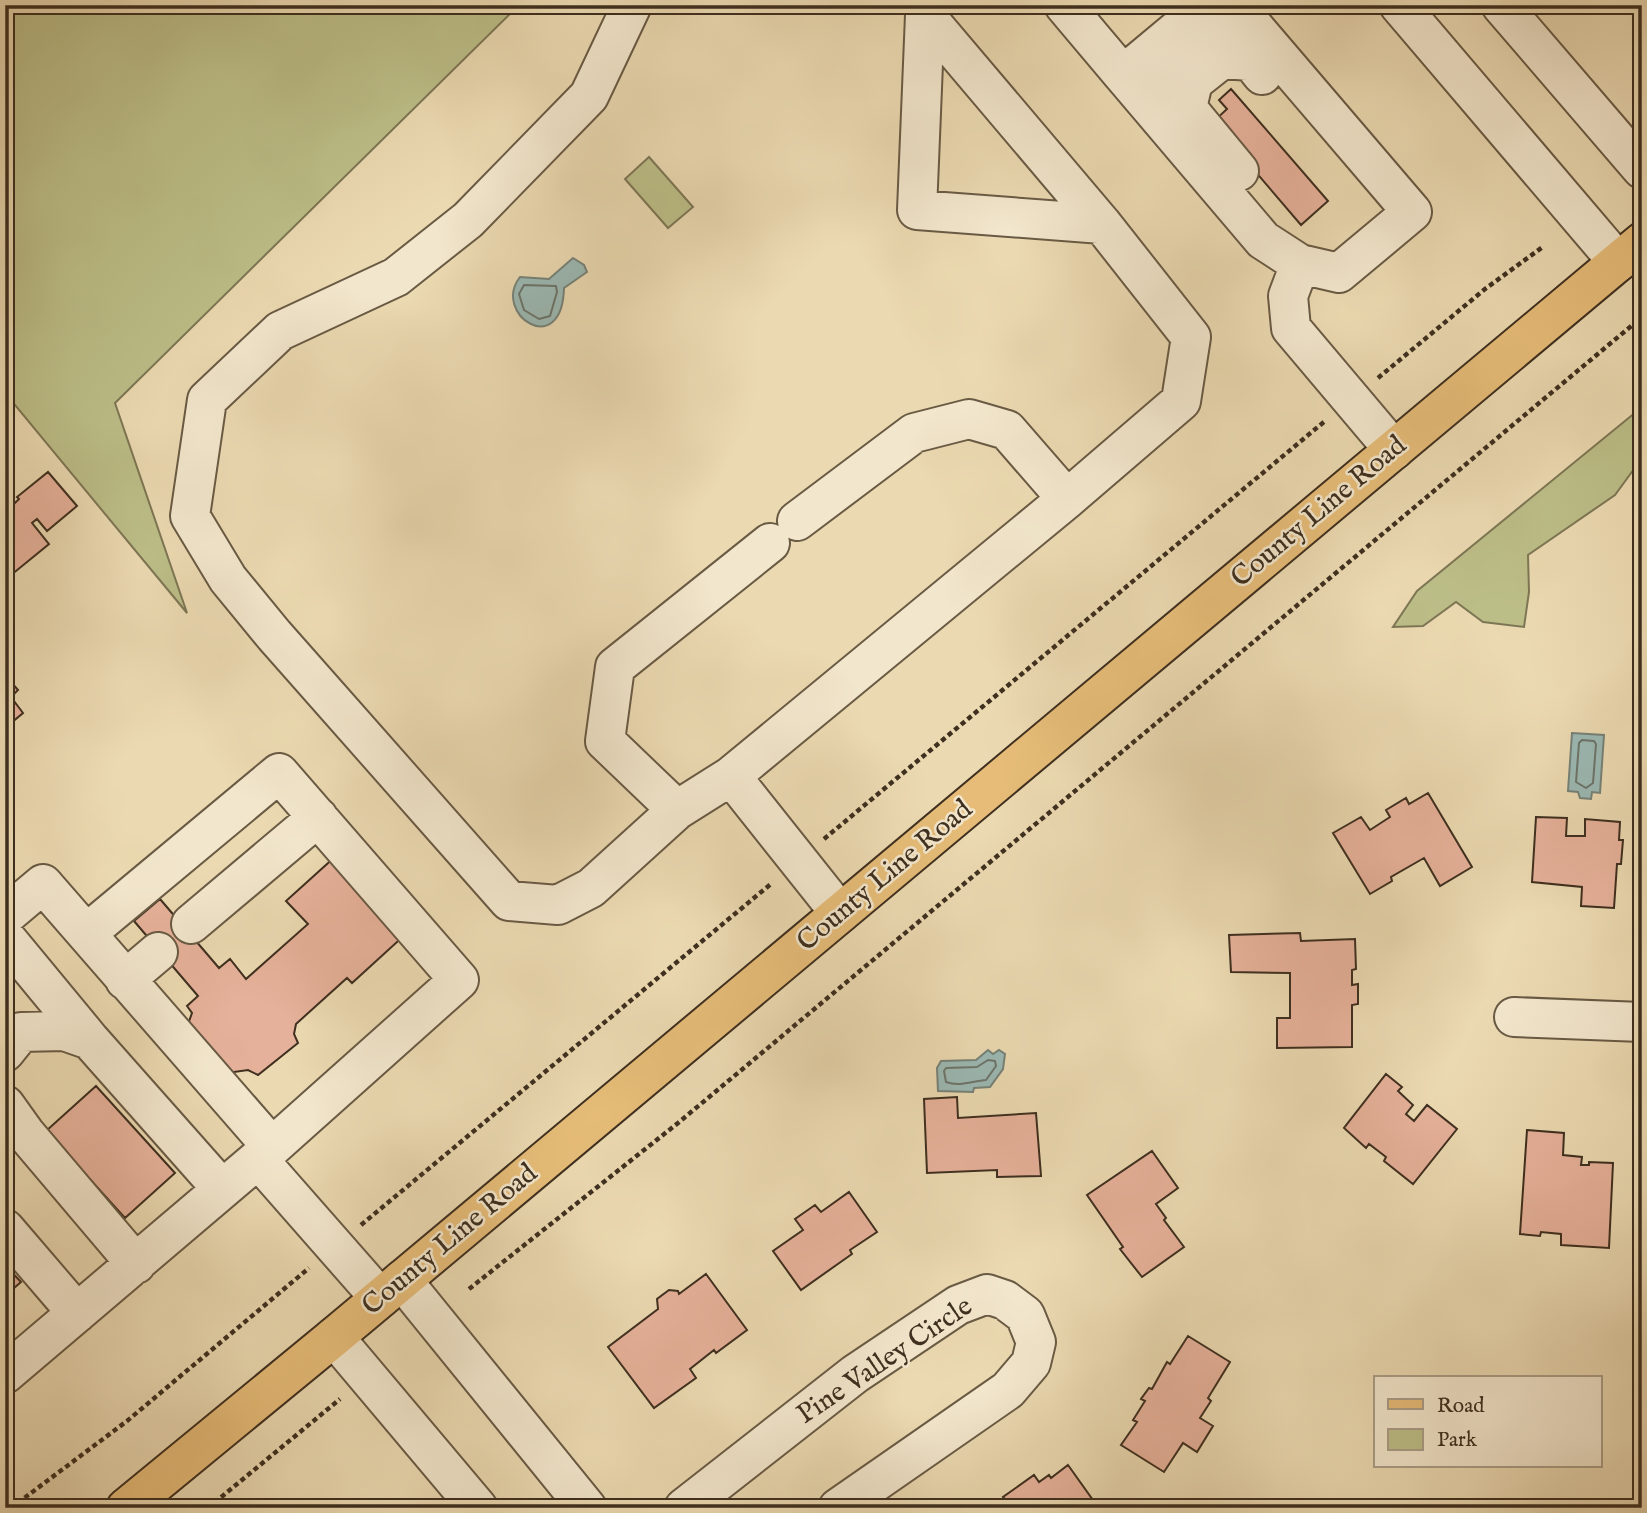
<svg xmlns="http://www.w3.org/2000/svg" width="1647" height="1513" viewBox="0 0 1647 1513" font-family="'IM FELL English',serif">
	<style>
		.green { fill: #bcbe88; stroke: #7d7654; stroke-width: 2 }
		.water { fill: #9bb9b4; stroke: #768278; stroke-width: 2 }
		.lines { fill: none; stroke-linecap: round; stroke-linejoin: round }
		.shore { stroke: #6c746a; stroke-width: 2 }
		.building { fill: #e6b19a; stroke: #3e2f1f; stroke-width: 2 }
		.minor-casing { stroke: #695a44; stroke-width: 42 }
		.major-casing { stroke: #3e2f1f; stroke-width: 42 }
		.path { stroke: #3e2f1f; stroke-width: 4.5; stroke-dasharray: 5 3.5; stroke-linecap: butt }
		.minor { stroke: #f2e6cc; stroke-width: 38 }
		.major { stroke: #e6bc78; stroke-width: 38 }
		.labels { text-anchor: middle; dominant-baseline: central; stroke-width: 5; stroke-linejoin: round; paint-order: stroke }
		.street-label { font-size: 28px; fill: #3e2f1f; stroke: #f2e6cc }
	</style>
	<rect width="100%" height="100%" fill="#ebd9b1"/>
	<filter id="stains"><feTurbulence type="fractalNoise" baseFrequency=".00286" numOctaves="4"/><feColorMatrix values="0 0 0 0 .2 0 0 0 0 .09 0 0 0 0 .02 0 0 0 .5 -.17"/></filter>
	<radialGradient id="worn" r=".72"><stop offset=".6" stop-color="#630" stop-opacity="0"/><stop offset="1" stop-color="#630" stop-opacity=".3"/></radialGradient>
	<path class="green" d="M5,5H519L115,403L187,613L5,393Z
		M649,157L693,207L668,228L625,179Z
		M1642,407V458L1615,495L1528,555L1529,592L1524,627L1483,622L1456,602L1423,626L1393,627L1417,591Z"/>
	<path class="water" d="M573,258L584,265L587,272L564,288C562,361 491,314 520,277L549,279Z
		M1572,733L1604,735L1600,793L1592,792L1591,799L1580,798L1578,792L1568,791Z
		M988,1050L993,1054L999,1050L1005,1054L1003,1069L990,1087L974,1088L973,1092L938,1091L937,1068L941,1061L976,1060Z"/>
	<g class="lines">
		<path class="shore" d="M524,285L556,286L557,292L550,316L539,319L524,310L519,294Z
			M1582,740L1594,741L1596,744L1593,783L1586,788L1576,782L1579,743Z
			M988,1060L995,1061L996,1066L986,1080C972,1081 960,1087 946,1082L944,1071L946,1068L977,1067Z"/>
	</g>
	<path class="building" d="M1231,89L1328,201L1301,225L1213,122L1227,109L1219,100Z
		M48,472L77,506L47,531L37,519L32,523L49,544L5,580V490L15,503L19,499L17,497Z
		M5,675L18,690L11,697L23,713L5,728Z
		M1428,793L1472,867L1440,886L1424,858L1391,877L1392,881L1370,894L1333,833L1361,817L1370,830L1390,817L1386,810L1406,798L1409,804Z
		M1536,817L1567,818L1566,836H1585V819L1620,822L1619,840H1623L1621,864H1617L1614,908L1581,906L1582,887L1532,882Z
		M337,855L408,932L352,983L347,978L296,1024L294,1034L298,1043L258,1075L248,1070L227,1073L187,1027L192,1013L187,1006L198,996L134,921L160,899L219,968L230,959L246,979L308,924L286,901Z
		M1300,933L1301,941L1355,939L1356,969L1352,970V985L1358,984V1004L1352,1005V1047L1277,1048V1018H1290V973L1231,972L1229,935Z
		M1386,1074L1402,1087L1398,1091L1413,1105L1406,1114L1414,1121L1427,1105L1457,1129L1413,1184L1384,1161L1386,1157L1369,1144L1366,1148L1344,1128Z
		M96,1086L175,1173L125,1218L46,1131Z
		M957,1097L958,1118L1036,1113L1041,1176L997,1177V1170L927,1173L924,1099Z
		M1527,1130L1564,1133L1563,1155L1582,1157L1581,1165H1589V1162L1613,1163L1609,1248L1561,1245V1234L1541,1232L1540,1236L1520,1234Z
		M1152,1151L1178,1188L1156,1204L1166,1218L1164,1220L1184,1247L1142,1277L1120,1249L1123,1247L1087,1195Z
		M849,1192L877,1232L850,1250L852,1254L801,1290L773,1251L803,1230L795,1219L815,1205L821,1212Z
		M5,1265L21,1282L5,1296Z
		M706,1274L747,1330L716,1353L714,1350L690,1369L696,1378L654,1408L608,1347L658,1309L657,1299L669,1290L678,1291L679,1294Z
		M1188,1336L1230,1362L1208,1398L1211,1401L1200,1418L1213,1426L1197,1452L1183,1443L1164,1472L1121,1445L1137,1422L1133,1420L1145,1401L1141,1399L1149,1388L1152,1389L1167,1362L1170,1364Z
		M1068,1465L1093,1500L1098,1501L1103,1508H1004L1009,1504L1003,1497L1034,1475L1039,1482L1049,1475L1051,1478Z"/>
	<g class="lines">
		<defs>
			<path id="minor" d="M632,5L589,96L468,220L396,277L280,331L207,400L190,516L228,579L274,635L509,901L558,905L591,888L677,810
				M1064,5L1123,75
				M1207,5L1123,75L1263,240L1300,264L1339,273L1412,212L1235,5
				M1399,5L1618,262
				M1501,5L1642,169
				M1187,108L1193,82L1222,59L1251,61
				M1239,171L1178,97L1167,70L1184,44L1208,31L1234,40L1262,75
				M1300,264L1288,296L1291,328L1394,450
				M797,521L914,433L969,419L1007,430L1067,499
				M731,776L677,810L605,741L615,667L770,543
				M840,913L731,776L1067,499L1181,401L1191,337L1102,224L925,15L917,210L1102,224
				M5,916L43,884L272,1147
				M191,924L318,817
				M5,937L90,1040L222,1189
				M125,980L158,952
				M1514,1017L1642,1022
				M5,1052L21,1032L64,1031L90,1040
				M5,1105L25,1133L136,1264
				M258,1159L380,1298
				M5,1229L77,1313
				M402,1280L587,1508
				M334,1337L478,1508
				M5,1374L272,1147L459,980L279,773L87,933
				M684,1508L855,1374L958,1305L987,1294L1005,1300L1025,1315L1036,1342L1031,1363L1008,1390L838,1508"/>
			<path id="major" d="M126,1508L334,1337L1642,242"/>
		</defs>
		<use href="#minor" class="minor-casing"/>
		<use href="#major" class="major-casing"/>
		<path class="path" d="M1378,378L1485,289L1544,246
			M824,839L1325,421
			M361,1225L772,883
			M469,1289L678,1123L1642,317
			M11,1508L127,1421L309,1268
			M208,1508L340,1399"/>
		<use href="#minor" class="minor"/>
		<use href="#major" class="major"/>
	</g>
	<g class="labels">
		<g class="street-label">
			<text transform="translate(1319 512) rotate(-40)">County Line Road</text>
			<text transform="translate(885 876) rotate(-40)">County Line Road</text>
			<text transform="translate(450 1240) rotate(-40)">County Line Road</text>
			<text transform="translate(885 1361) rotate(-34)">Pine Valley Circle</text>
		</g>
	</g>
	<rect width="1647" height="1513" fill="none" stroke="#ebd9b1" stroke-width="28"/>
	<rect x="7" y="7" width="1633" height="1499" fill="none" stroke="#3e2f1f" stroke-width="3.5"/>
	<rect x="14" y="14" width="1619" height="1485" fill="none" stroke="#3e2f1f" stroke-width="2"/>
	<rect x="1374" y="1376" width="228" height="91" fill="#f2e6cc" stroke="#aa9d87" stroke-width="2"/>
	<rect x="1388" y="1399" width="35" height="10" fill="#e6bc78" stroke="#aa9d87" stroke-width="2"/>
	<text x="1437" y="1412" font-size="21" fill="#3e2f1f">Road</text>
	<rect x="1388" y="1429" width="35" height="21" fill="#bcbe88" stroke="#aa9d87" stroke-width="2"/>
	<text x="1437" y="1446" font-size="21" fill="#3e2f1f">Park</text>
	<rect width="100%" height="100%" filter="url(#stains)"/>
	<rect width="100%" height="100%" fill="url(#worn)"/>
</svg>
